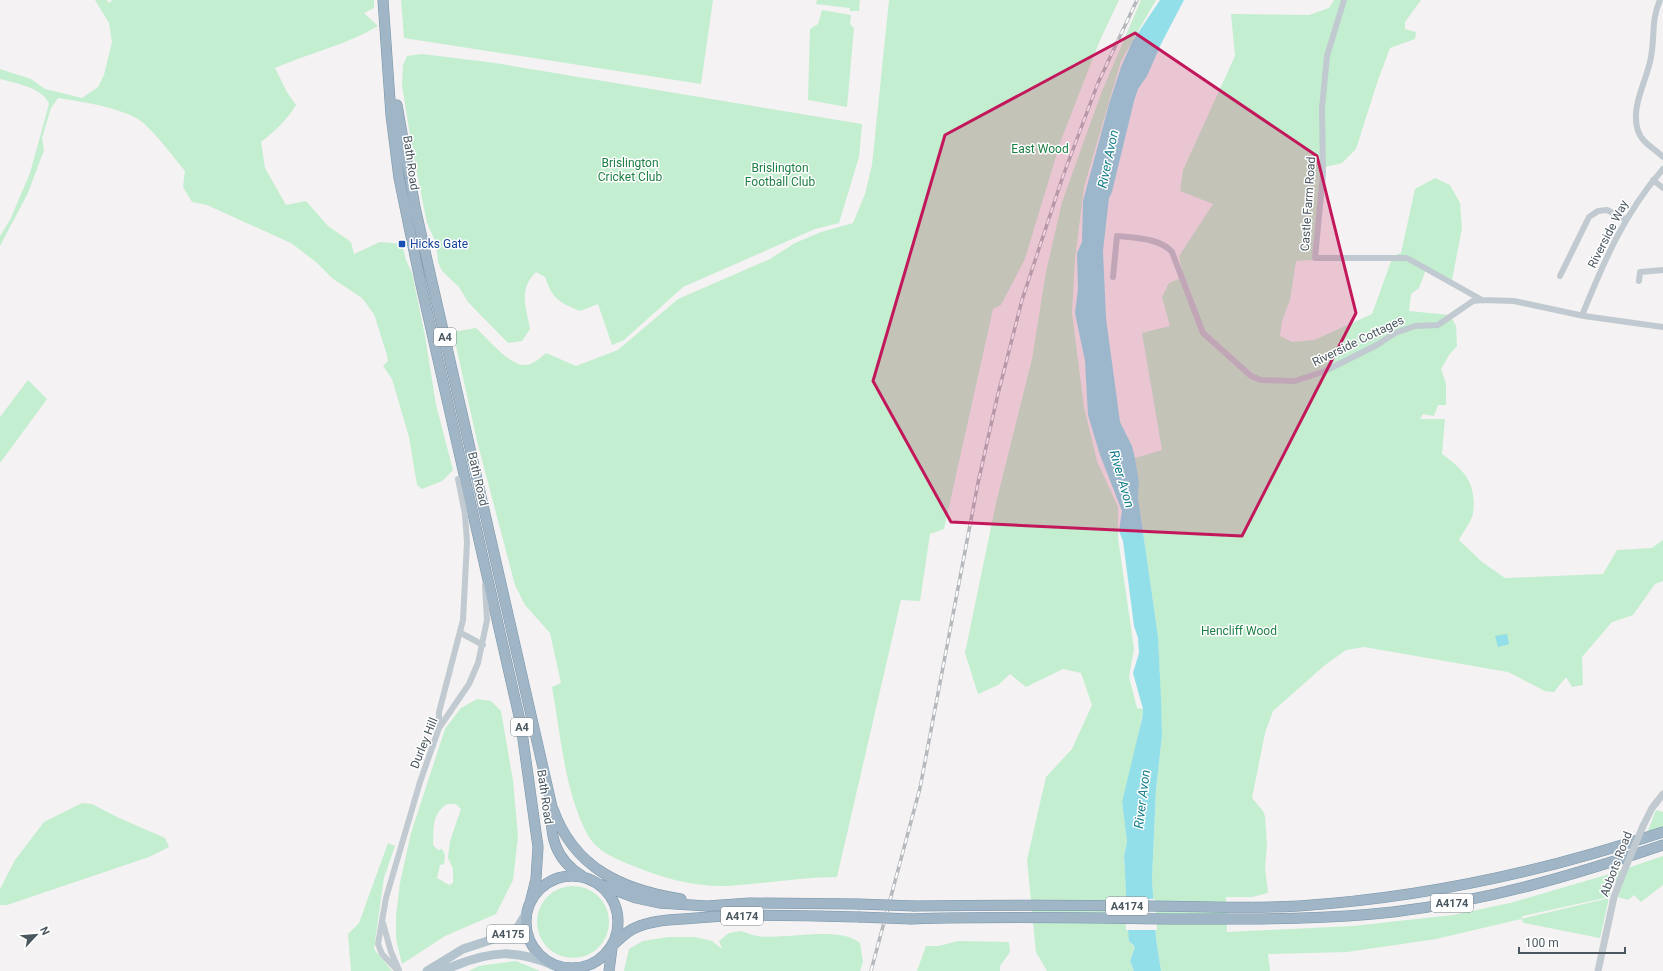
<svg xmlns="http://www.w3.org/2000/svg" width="1663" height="971" viewBox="0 0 1663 971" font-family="Roboto,sans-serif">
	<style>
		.green { fill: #c4eed0; fill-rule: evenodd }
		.water { fill: #93dfe9 }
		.pier { fill: #f4f2f2 }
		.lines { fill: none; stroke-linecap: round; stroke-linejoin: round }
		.trunk-casing { stroke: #7894aa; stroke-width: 11 }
		.minor { stroke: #c1cad0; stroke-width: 6 }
		.tertiary { stroke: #c1cad0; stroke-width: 7 }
		.primary { stroke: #b3c4cf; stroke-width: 9 }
		.trunk { stroke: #a0b6c6; stroke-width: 10 }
		.rail-casing { stroke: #b5b8bc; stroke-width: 3.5 }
		.rail { stroke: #fff; stroke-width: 2; stroke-dasharray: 6; stroke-linecap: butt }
		.trunk-bridge-casing { stroke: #7894aa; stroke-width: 11; stroke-linecap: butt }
		.tertiary-bridge { stroke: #c1cad0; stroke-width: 7 }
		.trunk-bridge { stroke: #a0b6c6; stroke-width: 10 }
		.marked { fill: #c2185b; fill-opacity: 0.2; stroke: #c2185b; stroke-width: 3; stroke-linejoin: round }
		.transit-dot { fill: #1a4fb4; stroke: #fff; stroke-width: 1.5 }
		.labels { text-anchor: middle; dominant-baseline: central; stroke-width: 3; stroke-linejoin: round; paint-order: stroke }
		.shield { fill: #fff; stroke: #80898f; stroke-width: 1 }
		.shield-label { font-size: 11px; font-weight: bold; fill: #4a575f }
		.park-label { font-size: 12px; fill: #1c7f44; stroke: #fff }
		.street-label { font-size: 12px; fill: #4a575f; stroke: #fff }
		.transit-label { font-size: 12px; fill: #164399; stroke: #fff; text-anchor: start }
		.water-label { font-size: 13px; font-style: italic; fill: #137d8b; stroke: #fff }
	</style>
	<rect width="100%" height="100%" fill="#f4f2f2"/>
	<path class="green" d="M95,0H106L110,3L112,0H374V8L364,13L378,26C346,45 309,53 275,68L287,92L296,105C286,121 275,131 261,142L265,168L286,205L306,201L328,226L351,242L354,254L380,242L402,244L406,260L412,273L425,336L436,405L453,470L442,481L422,489L417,485L409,437L392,379L383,366L388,361L387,355L374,314L362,298L332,278L316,262L291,243L207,205L192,202L183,187L185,171C175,159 149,124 136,118C113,106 84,102 58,98L51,108L42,138L44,150L28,193L0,246V236L10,220L30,173L49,104C44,88 15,83 0,79V69L31,79L45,89L82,98L98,87L104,75L112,42L109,23Z
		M401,0H713L701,84L404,38Z
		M817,0H860L859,11H850V8L816,4Z
		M889,0H1119L1100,40L1060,143L1025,259L1001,305L993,309L944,529L930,534L920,601L901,600L837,877C801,877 765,884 728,886C694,887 662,878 631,865C613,858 595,850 586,832C564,787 561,736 552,687L561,683L550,633L525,605L515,585L477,441L453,332L476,328C487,338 510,366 525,365C533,365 540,358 546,353L576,366L618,350L678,299L770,259L795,243L821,232L853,223L865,194L872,165Z
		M1141,0H1156L1121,61L1084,187L1075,259L1072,313L1084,407L1097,461L1118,507V538L1134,649L1129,677L1137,708L1143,709L1138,740L1122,802L1127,842L1124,856L1128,930L1131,944L1135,947L1130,961L1134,971H1047L1036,952L1027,860L1046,777L1072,749L1092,705L1081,673L1063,669L1026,687L1010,674L998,685L978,694L965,653L996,503L1032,359L1046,272L1062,202L1102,91Z
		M1334,0H1421L1405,22V29L1416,32L1415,39L1390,48L1378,80L1356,149L1342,163L1321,168L1312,260L1296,261L1290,300L1282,321L1280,336L1292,342L1314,340L1372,314L1393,256L1401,253L1415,189L1435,178L1450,185L1460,203L1462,228L1452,280L1427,267L1419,288L1411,294L1409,311L1450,315L1456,326L1457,346L1449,355L1441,369L1446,384V405H1438L1434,416L1423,414L1420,419H1445L1442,454C1464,470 1477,483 1473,513C1472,521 1463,532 1459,540L1482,562L1505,578L1603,574L1617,550L1652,548L1663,540V581L1655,584L1633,615L1612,622L1582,657L1583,685L1572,687L1566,677L1554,692L1545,691L1508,672L1364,647L1346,650L1325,665L1273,711L1265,733L1252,798L1263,811L1265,816L1267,845L1265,867L1268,893L1252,897H1226L1227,932L1353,926L1453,915L1510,903L1616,872L1663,856V885L1641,902L1634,895L1628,900L1618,897L1623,881L1613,883L1609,897L1523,916L1521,919L1609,898L1600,938L1524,923L1521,919L1436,939L1347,952L1268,954L1270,971H1161L1156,938L1152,879L1156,790L1162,736L1158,636L1138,497L1139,482L1135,458L1162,450L1142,333L1170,326L1162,297L1169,283L1183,277L1179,256L1213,204L1180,191L1183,170L1235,56L1231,14L1309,15L1329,8Z
		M822,10L851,15L850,24L854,28L847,107L808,100L810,29L818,24Z
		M422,54L495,63L862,124L859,157L839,223L815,229L683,287L624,340L612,345L598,304L580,311C559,302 553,300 545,277L536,272C518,290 526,306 530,329L522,341L508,343L468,302L459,287L442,271L438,262L436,243L427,223L412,148L402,85L403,65L407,56Z
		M28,380L47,399L0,463V417Z
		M477,699L491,701L501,711L513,781L518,836L513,880L496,914L445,936L402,964L396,939V916L400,883L411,833L445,729L461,708ZM447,804H456L461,809L450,841L448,858L453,869V883L449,885L437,878L440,865L444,864L445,855L442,849L438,850L433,845C434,828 431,815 447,804Z
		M82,803L92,804L119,818L165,838L169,847L149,857L7,905H0V889L15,860L44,822Z
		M1656,810L1663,812V828L1647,833Z
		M388,843L395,846L384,878L374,949L392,971H351L348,934L359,923Z
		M537 922a36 36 0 1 1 72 0a36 36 0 1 1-72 0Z
		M740,931C745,932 751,935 757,936C784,940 839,925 860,943L863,962L860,971H624L629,949L643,941L668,937H695L712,941L722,949L719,941L729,933Z
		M958,941L1009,942L1010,952L1000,966V971H917L926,946H939Z
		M516,961L540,971H469L479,966Z"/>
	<path class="water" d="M1160,0H1184L1161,44L1147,76L1138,89L1134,101L1112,192L1109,198L1103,251L1106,318L1120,422L1132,446L1135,458L1139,482L1138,497L1158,636L1161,699L1162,736L1156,790L1152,879L1156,938L1161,971H1134L1130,961L1135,947L1129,941L1128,930L1124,856L1127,842L1122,802L1142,719L1143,709L1133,673L1139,653L1138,638L1134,626L1123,541L1119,531L1122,511L1100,455L1088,415L1085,361L1075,313L1078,289L1077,253L1082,242L1083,201L1109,104L1121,67L1132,42Z
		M1507,634L1509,644L1498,647L1495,636Z"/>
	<path class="pier" d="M1125,899H1155L1157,930H1126Z"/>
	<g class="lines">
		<defs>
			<path id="trunk" d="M383,0L391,115L399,178L421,285L521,725L538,847L536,879L530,903
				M397,105L415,207L432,282L552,807C549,837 556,860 582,876
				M553,809C574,868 622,890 681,899
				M526 922a46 46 0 1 1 92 0a46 46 0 1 1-92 0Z
				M602,885L636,898L659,903L707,906L750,903L858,904
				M915,906C993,905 1070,905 1147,906C1198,906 1249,909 1299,906C1422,898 1546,871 1663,832
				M912,919C1000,916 1087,918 1175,919C1248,919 1321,920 1393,912C1486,901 1575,875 1663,845
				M614,944C621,938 627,931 635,928C650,921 667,920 683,919C741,913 801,916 859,917
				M609,971L612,948"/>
		</defs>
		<use href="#trunk" class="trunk-casing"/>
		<path class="minor" d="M1344,0L1327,56L1322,108L1323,174L1315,258H1407L1482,300L1514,301L1584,316L1663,327
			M1660,0C1651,20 1655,36 1651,57C1647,81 1630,106 1638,131C1642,143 1654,148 1663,157
			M1653,180L1663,188
			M1560,276L1589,217L1598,211L1607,210L1625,219
			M1113,277L1117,236C1135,238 1160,238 1172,252L1203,333L1251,376L1261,380L1295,381L1325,371L1377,345L1395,333L1415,326L1438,325L1473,301L1482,300
			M1639,281L1640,272L1663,270
			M1584,316L1583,313C1605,259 1624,214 1663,169
			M461,633L483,645
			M439,727V712L463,620L467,542L465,514L458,479
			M383,923L391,952L399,970
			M398,971L382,954L378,944L386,898L420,782L439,728L469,684L478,663L487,620L485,585"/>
		<path class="tertiary" d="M1643,826L1652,808L1663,794
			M1598,971L1614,897L1620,881"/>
		<path class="primary" d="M427,971L463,949L506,935L513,932L518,927L527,912
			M440,971C444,968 449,968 454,966C491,951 516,949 553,965"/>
		<use href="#trunk" class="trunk"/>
		<defs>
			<path id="rail" d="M871,971L920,788L978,483L997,398L1022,300L1063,176L1098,83L1137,0"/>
		</defs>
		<use href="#rail" class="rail-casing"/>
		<use href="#rail" class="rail"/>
		<defs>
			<path id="trunk-bridge" d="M858,904L915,906
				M859,917L912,919"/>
		</defs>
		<use href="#trunk-bridge" class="trunk-bridge-casing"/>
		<path class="tertiary-bridge" d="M1620,881L1643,826"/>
		<use href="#trunk-bridge" class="trunk-bridge"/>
	</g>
	<path class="marked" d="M1135,33L1317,156L1356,313L1242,536L951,522L873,381L945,135Z"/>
	<rect class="transit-dot" x="398" y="240" width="8" height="8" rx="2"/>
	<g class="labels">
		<g class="shield">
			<rect x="434" y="328" width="22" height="18" rx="3"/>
			<rect x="511" y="718" width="22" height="18" rx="3"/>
			<rect x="1431" y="894" width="42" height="18" rx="3"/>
			<rect x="1106" y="897" width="42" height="18" rx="3"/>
			<rect x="721" y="907" width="42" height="18" rx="3"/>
			<rect x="487" y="925" width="42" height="18" rx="3"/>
		</g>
		<g class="shield-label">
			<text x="445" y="337">A4</text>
			<text x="522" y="727">A4</text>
			<text x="1452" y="903">A4174</text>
			<text x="1127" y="906">A4174</text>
			<text x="742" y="916">A4174</text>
			<text x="508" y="934">A4175</text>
		</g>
		<g class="park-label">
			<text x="1040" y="149">East Wood</text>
			<text x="630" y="163">Brislington<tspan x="630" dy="14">Cricket Club</tspan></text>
			<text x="780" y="168">Brislington<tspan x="780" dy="14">Football Club</tspan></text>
			<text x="1239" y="631">Hencliff Wood</text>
		</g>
		<g class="street-label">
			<text transform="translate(411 163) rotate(82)">Bath Road</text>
			<text transform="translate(1308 204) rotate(-86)">Castle Farm Road</text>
			<text transform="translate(1608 234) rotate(-63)">Riverside Way</text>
			<text transform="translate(1358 341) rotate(-26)">Riverside Cottages</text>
			<text transform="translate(478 479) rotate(77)">Bath Road</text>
			<text transform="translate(424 743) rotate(-68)">Durley Hill</text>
			<text transform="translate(545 797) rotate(82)">Bath Road</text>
			<text transform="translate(1616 864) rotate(-69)">Abbots Road</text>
		</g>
		<g class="transit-label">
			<text x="410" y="244">Hicks Gate</text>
		</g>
		<g class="water-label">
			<text transform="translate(1108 159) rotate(-78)">River Avon</text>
			<text transform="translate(1122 479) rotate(74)">River Avon</text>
			<text transform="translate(1142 799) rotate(-83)">River Avon</text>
		</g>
	</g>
	<g transform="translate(36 935) rotate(64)" stroke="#ffffff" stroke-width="3" paint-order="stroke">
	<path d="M0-3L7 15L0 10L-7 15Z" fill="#4a575f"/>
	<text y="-6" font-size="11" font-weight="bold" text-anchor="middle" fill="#4a575f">N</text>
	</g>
	<path d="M1519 947v6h106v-6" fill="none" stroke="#4a575f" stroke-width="2"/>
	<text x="1525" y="947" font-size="12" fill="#4a575f" stroke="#ffffff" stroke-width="3" paint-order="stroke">100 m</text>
</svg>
